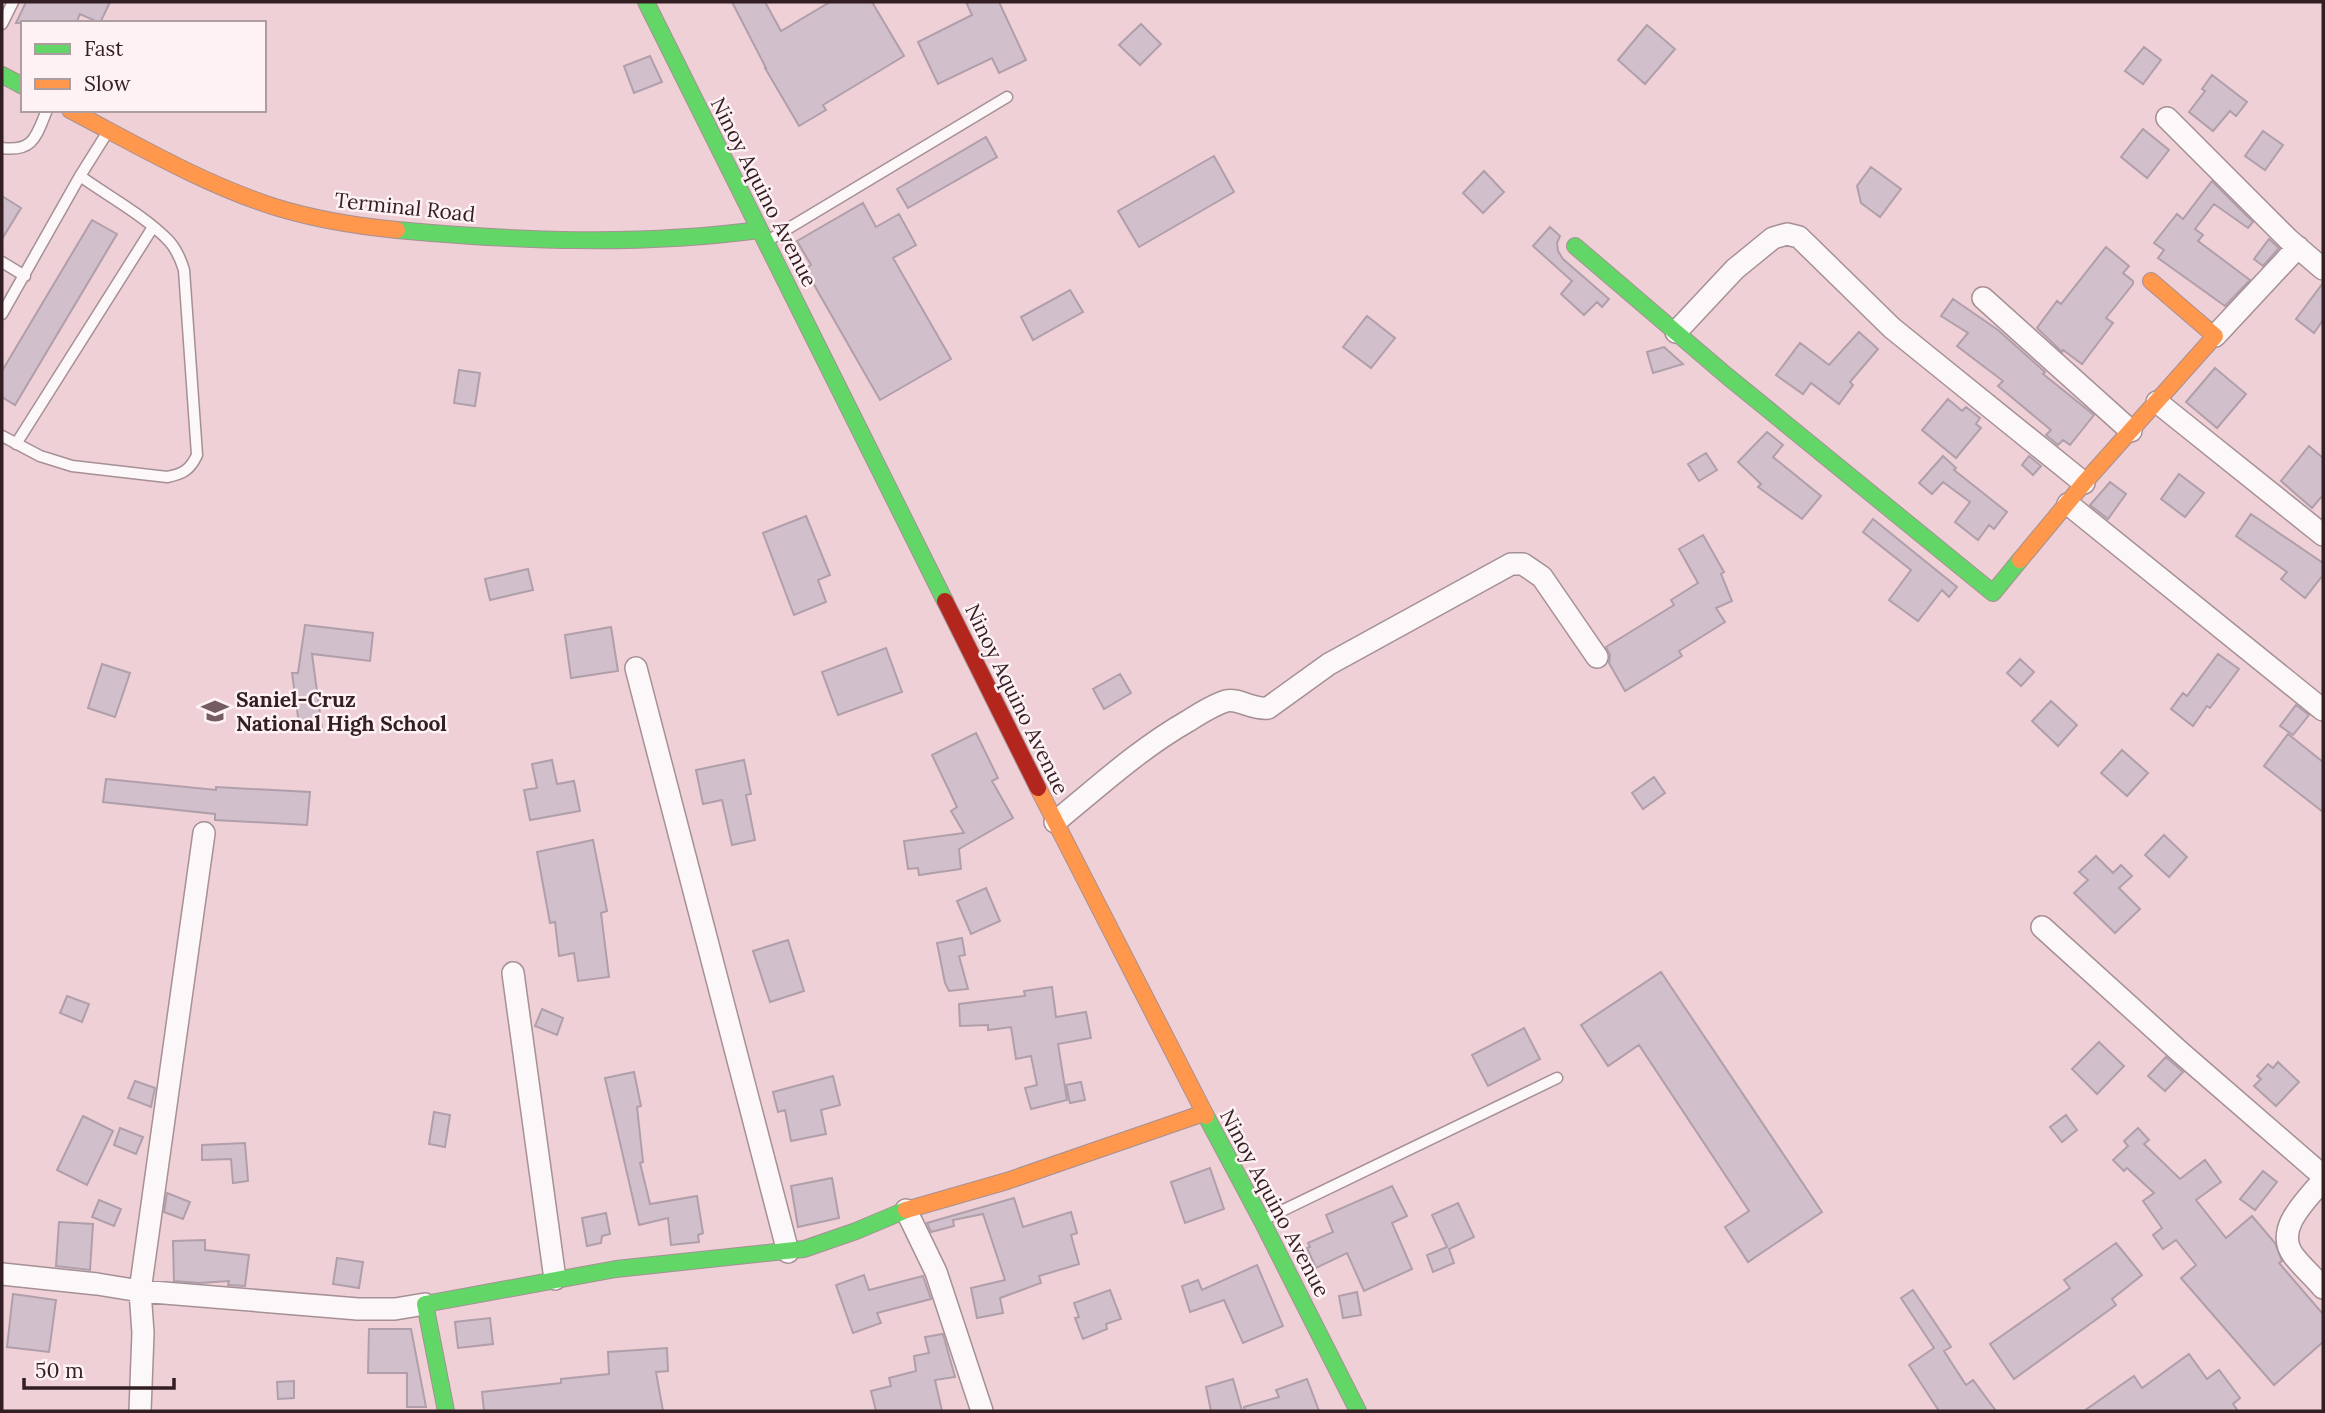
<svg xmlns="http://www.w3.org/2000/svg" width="2325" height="1413" viewBox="0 0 2325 1413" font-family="Lora,serif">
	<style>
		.building { fill: #d1c0cb; stroke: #b09faa; stroke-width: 2 }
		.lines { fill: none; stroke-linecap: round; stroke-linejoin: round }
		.lane-casing { stroke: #a69095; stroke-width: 13 }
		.street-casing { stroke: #a69095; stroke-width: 24 }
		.fast-casing { stroke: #a69095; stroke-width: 18 }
		.slow-casing { stroke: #a69095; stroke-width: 18 }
		.jam-casing { stroke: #a69095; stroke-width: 18 }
		.lane { stroke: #fcf8f9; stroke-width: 10 }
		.street { stroke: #fcf8f9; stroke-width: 21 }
		.fast { stroke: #63d668; stroke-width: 16 }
		.slow { stroke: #ff974d; stroke-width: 16 }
		.jam { stroke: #b3261e; stroke-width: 16 }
		.labels { text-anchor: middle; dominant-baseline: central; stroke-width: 5; stroke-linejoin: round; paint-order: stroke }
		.street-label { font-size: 21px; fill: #331e23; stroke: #fef2f4 }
		.poi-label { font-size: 21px; font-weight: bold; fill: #331e23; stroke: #fef2f4; text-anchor: start }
	</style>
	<rect width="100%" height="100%" fill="#eed0d6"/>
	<path class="building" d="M26,2H110L100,23L80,14L76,23H16Z
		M732,2H765L781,31L830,2H872L904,56L823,105L826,110L799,126L765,68H766Z
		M966,2H999L1026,60L999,73L992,58L938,84L918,42L972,15Z
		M1141,24L1161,44L1140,65L1119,45Z
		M1647,25L1675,49L1645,84L1618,60Z
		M2144,47L2161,60L2143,84L2125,71Z
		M650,56L662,82L634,93L624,66Z
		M2212,75L2247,102L2236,116L2230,111L2213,131L2189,112L2205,91L2202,89Z
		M2143,129L2169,150L2147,178L2121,157Z
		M2263,131L2283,145L2265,170L2245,156Z
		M986,137L997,157L908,208L897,189Z
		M1214,156L1234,192L1139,247L1118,211Z
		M1871,167L1901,189L1880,217L1861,203L1857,186Z
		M1484,171L1504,192L1483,213L1463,193Z
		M2212,181L2253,222L2248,228L2214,204L2195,229L2203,235L2198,241L2250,280L2225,306L2158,258L2164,250L2154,243L2177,214L2183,219Z
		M2,196L21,208L2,239Z
		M863,203L876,227L899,214L916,245L893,258L951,359L880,400L805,269L811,265L797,241Z
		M92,220L117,234L15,405L2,397V371Z
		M1550,227L1560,236L1557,243L1558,251L1563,259L1609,299L1602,307L1597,302L1584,315L1561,294L1572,281L1533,246Z
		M2269,239L2279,248L2263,266L2254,259Z
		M2106,247L2129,266L2123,273L2133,281V284L2106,318L2113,323L2082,364L2063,350L2062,352L2037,328L2057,301L2061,304Z
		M2323,283V320L2314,333L2296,319Z
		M1070,290L1083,312L1033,340L1021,317Z
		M1953,299L1998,330L2045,372L2043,374L2094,415L2070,445L2063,440L2058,445L2046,435L2051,430L1998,386L2003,381L1957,346L1968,333L1941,316Z
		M1367,316L1395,338L1371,368L1343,347Z
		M1859,332L1878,349L1850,382L1853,385L1839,404L1811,383L1803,394L1776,375L1800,343L1829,365Z
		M1664,347L1683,364L1653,373L1647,352Z
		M2215,368L2246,394L2217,428L2186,402Z
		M459,370L480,373L475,406L454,403Z
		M1948,399L1962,411L1966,407L1980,418L1976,424L1981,428L1956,458L1922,430Z
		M1767,432L1783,445L1773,457L1821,496L1802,519L1758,487L1761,484L1738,462Z
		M2309,446L2323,458V495L2312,508L2281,481Z
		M1706,453L1717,470L1699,481L1688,464Z
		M1943,456L1956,468L1954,470L2007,512L1994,529L1989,525L1978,540L1955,522L1970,502L1943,482L1932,494L1919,483Z
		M2029,456L2041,466L2033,475L2022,465Z
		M2179,474L2204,493L2185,517L2161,499Z
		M2110,482L2126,494L2108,519L2090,505Z
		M2251,514L2323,563V575L2305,598L2281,579L2287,572L2236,536Z
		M806,516L830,575L818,580L826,602L794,615L763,533Z
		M1873,519L1957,587L1949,597L1942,590L1918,621L1889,600L1911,570L1863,532Z
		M1703,535L1724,572L1721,574L1732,601L1716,608L1725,622L1679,651L1682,656L1625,691L1609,663L1610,655L1606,647L1674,605L1671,600L1698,583L1679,549Z
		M528,569L533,590L490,600L485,579Z
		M305,625L373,633L370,661L312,654L322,729L300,731L292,673H298Z
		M611,627L618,671L571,678L565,635Z
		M886,648L902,692L838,715L822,672Z
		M2218,654L2239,669L2210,708L2207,706L2193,726L2171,709L2183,693L2187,696Z
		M2020,659L2034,672L2021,686L2007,673Z
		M102,664L130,673L115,717L88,708Z
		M1120,674L1131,693L1104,709L1093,689Z
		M2051,701L2077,725L2058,746L2032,721Z
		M2296,705L2309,715L2293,735L2280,726Z
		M976,733L998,778L992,781L1013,818L959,849L961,869L919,875L918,868L908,869L904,841L964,833L951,811L957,807L932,755Z
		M2288,734L2323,762V812L2264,766Z
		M2122,750L2148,773L2127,796L2101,773Z
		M552,760L557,784L574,781L580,811L530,820L524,790L537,788L532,764Z
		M744,760L751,794L746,795L755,840L732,845L722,800L703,804L696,770Z
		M1654,777L1665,793L1643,809L1632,793Z
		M106,779L216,790V787L310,792L307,825L215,820V814L103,802Z
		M2164,835L2187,857L2169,877L2145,855Z
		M593,840L607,911L601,913L609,977L578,981L574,953L559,956L555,922L550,923L537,852Z
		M2096,856L2113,873L2121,865L2132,876L2119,888L2140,909L2115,933L2074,893L2088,880L2079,872Z
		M986,888L1000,921L971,934L957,901Z
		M962,938L965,955L959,956L968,989L949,991L945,983L937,943Z
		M788,940L804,991L770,1002L753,951Z
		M1661,972L1822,1212L1748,1262L1725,1227L1749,1211L1639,1045L1608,1066L1581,1025Z
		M1052,987L1056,1017L1086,1012L1091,1038L1058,1044L1067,1100L1031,1109L1025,1088L1037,1085L1031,1056L1016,1059L1011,1027L988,1030V1025L960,1026L959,1004L1025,996L1024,991Z
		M67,996L89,1004L82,1022L60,1013Z
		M542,1009L563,1018L557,1035L535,1026Z
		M1524,1028L1540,1059L1488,1086L1472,1055Z
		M2099,1042L2124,1066L2097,1094L2072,1069Z
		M2166,1057L2183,1072L2165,1091L2148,1076Z
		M2278,1062L2299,1082L2276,1106L2254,1086L2261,1079L2257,1076L2268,1064L2273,1068Z
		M634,1072L641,1106L637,1107L643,1162L640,1163L650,1204L697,1196L703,1233L698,1235L699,1242L671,1245L668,1218L639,1225L605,1078Z
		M833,1076L840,1105L821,1110L826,1134L791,1141L785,1110L778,1112L773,1092Z
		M135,1081L155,1088L151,1107L128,1098Z
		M1081,1082L1085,1100L1070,1103L1066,1085Z
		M434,1112L450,1115L445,1147L429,1144Z
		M2066,1115L2077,1130L2062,1142L2050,1127Z
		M83,1116L113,1131L87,1185L57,1170Z
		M120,1128L143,1137L136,1154L114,1145Z
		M2138,1128L2149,1140L2144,1144L2180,1179L2205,1160L2221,1182L2196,1200L2226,1238L2252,1216L2275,1243L2282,1261L2279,1263L2323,1314V1342L2274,1385L2181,1278L2196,1265L2176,1240L2163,1249L2153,1235L2162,1228L2143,1201L2154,1193L2127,1168L2124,1171L2113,1160L2128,1146L2124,1141Z
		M245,1143L248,1181L233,1183L231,1159L202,1160V1145Z
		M1210,1168L1224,1209L1185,1223L1171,1182Z
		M2263,1171L2277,1182L2255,1210L2240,1199Z
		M832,1178L839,1218L798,1227L791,1186Z
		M1392,1186L1407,1216L1392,1223L1412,1269L1364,1291L1347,1253L1316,1268L1307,1248L1310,1247L1308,1243L1333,1232L1326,1215Z
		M167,1193L190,1202L183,1219L164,1212Z
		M1014,1198L1023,1227L1071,1212L1077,1233L1071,1235L1079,1264L1039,1276L1041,1283L1000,1298L1003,1313L977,1318L971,1288L1005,1280L983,1214L953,1220L954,1226L931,1232L927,1223Z
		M99,1200L121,1209L114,1226L92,1217Z
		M1458,1203L1474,1237L1449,1249L1454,1263L1433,1272L1427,1255L1447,1247L1432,1215Z
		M606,1213L610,1234L602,1236L601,1243L587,1246L582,1218Z
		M59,1222L93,1224L90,1270L56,1266Z
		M205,1240V1250L249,1255L245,1286L228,1285L229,1281L200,1283L174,1281L173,1241Z
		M2116,1243L2142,1275L2112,1299L2116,1305L2014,1379L1990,1344L2070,1288L2064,1280Z
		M337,1258L363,1262L359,1288L333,1284Z
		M1257,1265L1283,1326L1243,1343L1224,1300L1190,1312L1182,1286L1198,1280L1202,1290Z
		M864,1275L869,1290L923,1276L931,1299L877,1313L881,1323L853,1333L836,1285Z
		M1110,1290L1121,1319L1106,1324L1107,1329L1083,1339L1075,1318L1079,1317L1074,1303Z
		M1913,1290L1951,1347L1944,1351L1966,1385L1973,1380L1996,1411H1939L1909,1365L1934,1348L1901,1298Z
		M1357,1292L1361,1315L1343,1318L1339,1296Z
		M13,1294L56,1300L49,1352L7,1347Z
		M490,1318L493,1344L458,1348L455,1322Z
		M369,1329H411L426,1407H407V1373H368Z
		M943,1334L955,1377L935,1380L942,1411H876L871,1391L891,1386L889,1378L916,1371L914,1356L929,1353L925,1337Z
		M667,1348L668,1371L656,1372L663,1411H484L482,1392L561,1383V1379L609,1374L608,1352Z
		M2189,1354L2207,1379L2219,1370L2240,1398L2233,1404L2238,1411H2084L2134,1376L2142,1388Z
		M1233,1379L1242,1411H1211L1206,1387Z
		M1307,1379L1319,1411H1245L1244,1407L1279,1397L1276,1390Z
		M294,1381V1398L278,1399L277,1382Z"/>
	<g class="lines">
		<defs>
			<path id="lane" d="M2,24L13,2
				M2,148C34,152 36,136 47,110
				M769,240L1007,97
				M2,262L25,276
				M2,314L80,176L107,133
				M2,436L40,456L72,466L167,477C183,474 190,470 197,455L184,270C181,260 176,249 169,241C145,216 108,196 80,176
				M16,444L153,227
				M1265,1219L1557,1078"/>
			<path id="street" d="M2167,118L2288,239L2323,269
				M1983,298L2131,431
				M1676,332L1735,269L1773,238L1787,234L1799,237L1892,328L2084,483
				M2215,336L2298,247
				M2157,402L2323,535
				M2068,504L2323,710
				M636,668L788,1252
				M1055,822C1098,787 1139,749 1188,721C1199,714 1213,705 1226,701C1239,698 1252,710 1268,708L1329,664L1511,564H1523L1542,577L1597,657
				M2042,927L2180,1052L2323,1176
				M513,973L555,1279
				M2323,1180C2307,1200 2274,1228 2293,1255C2302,1267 2314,1277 2323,1288
				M906,1210L936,1272L982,1411
				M2,1274L97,1284L140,1291L358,1309H395L425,1304
				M140,1411L143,1333L140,1291L204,833"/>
			<path id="fast" d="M646,2L945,601
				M2,75L23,86
				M397,230C517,241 640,246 759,230
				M1575,246L1727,376L1993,593L2020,560
				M1206,1116L1262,1221L1358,1411
				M446,1411L425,1304L616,1269L804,1249L856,1231L906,1210"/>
			<path id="slow" d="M70,110C137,145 203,184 275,207C314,219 356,226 397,230
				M2020,560L2084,483L2215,336L2151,281
				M1038,788L1206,1116
				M906,1210L1007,1181L1204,1113"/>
			<path id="jam" d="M945,601L1038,788"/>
		</defs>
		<use href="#lane" class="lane-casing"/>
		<use href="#street" class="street-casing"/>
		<use href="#fast" class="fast-casing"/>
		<use href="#slow" class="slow-casing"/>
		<use href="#jam" class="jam-casing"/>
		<use href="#lane" class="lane"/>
		<use href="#street" class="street"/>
		<use href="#fast" class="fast"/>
		<use href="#slow" class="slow"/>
		<use href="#jam" class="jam"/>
	</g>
	<defs>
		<symbol id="school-bare" viewBox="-9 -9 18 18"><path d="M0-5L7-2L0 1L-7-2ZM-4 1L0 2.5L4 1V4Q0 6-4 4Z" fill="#745c62" stroke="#fef2f4" stroke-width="2.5" paint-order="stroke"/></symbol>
	</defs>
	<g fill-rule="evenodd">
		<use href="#school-bare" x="196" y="692" width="38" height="38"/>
	</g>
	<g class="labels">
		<g class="street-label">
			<text transform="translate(764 192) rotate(63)">Ninoy Aquino Avenue</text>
			<text transform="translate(405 207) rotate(6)">Terminal Road</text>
			<text transform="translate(1017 699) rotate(64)">Ninoy Aquino Avenue</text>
			<text transform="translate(1275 1203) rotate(62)">Ninoy Aquino Avenue</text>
		</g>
		<g class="poi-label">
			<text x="236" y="699">Saniel-Cruz<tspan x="236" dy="24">National High School</tspan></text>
		</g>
	</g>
	<rect width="2325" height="1413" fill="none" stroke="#331e23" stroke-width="7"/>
	<rect x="21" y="21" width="245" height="91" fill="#fef2f4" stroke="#ad9da0" stroke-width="2"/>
	<rect x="35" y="44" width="35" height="10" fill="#63d668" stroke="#ad9da0" stroke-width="2"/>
	<text x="84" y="56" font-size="21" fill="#331e23">Fast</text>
	<rect x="35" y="79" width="35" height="10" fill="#ff974d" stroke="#ad9da0" stroke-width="2"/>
	<text x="84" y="91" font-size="21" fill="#331e23">Slow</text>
	<path d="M24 1378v10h150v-10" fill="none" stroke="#331e23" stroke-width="3.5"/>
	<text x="35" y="1378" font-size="21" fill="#331e23" stroke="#fef2f4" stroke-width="5" paint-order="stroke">50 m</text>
</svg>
